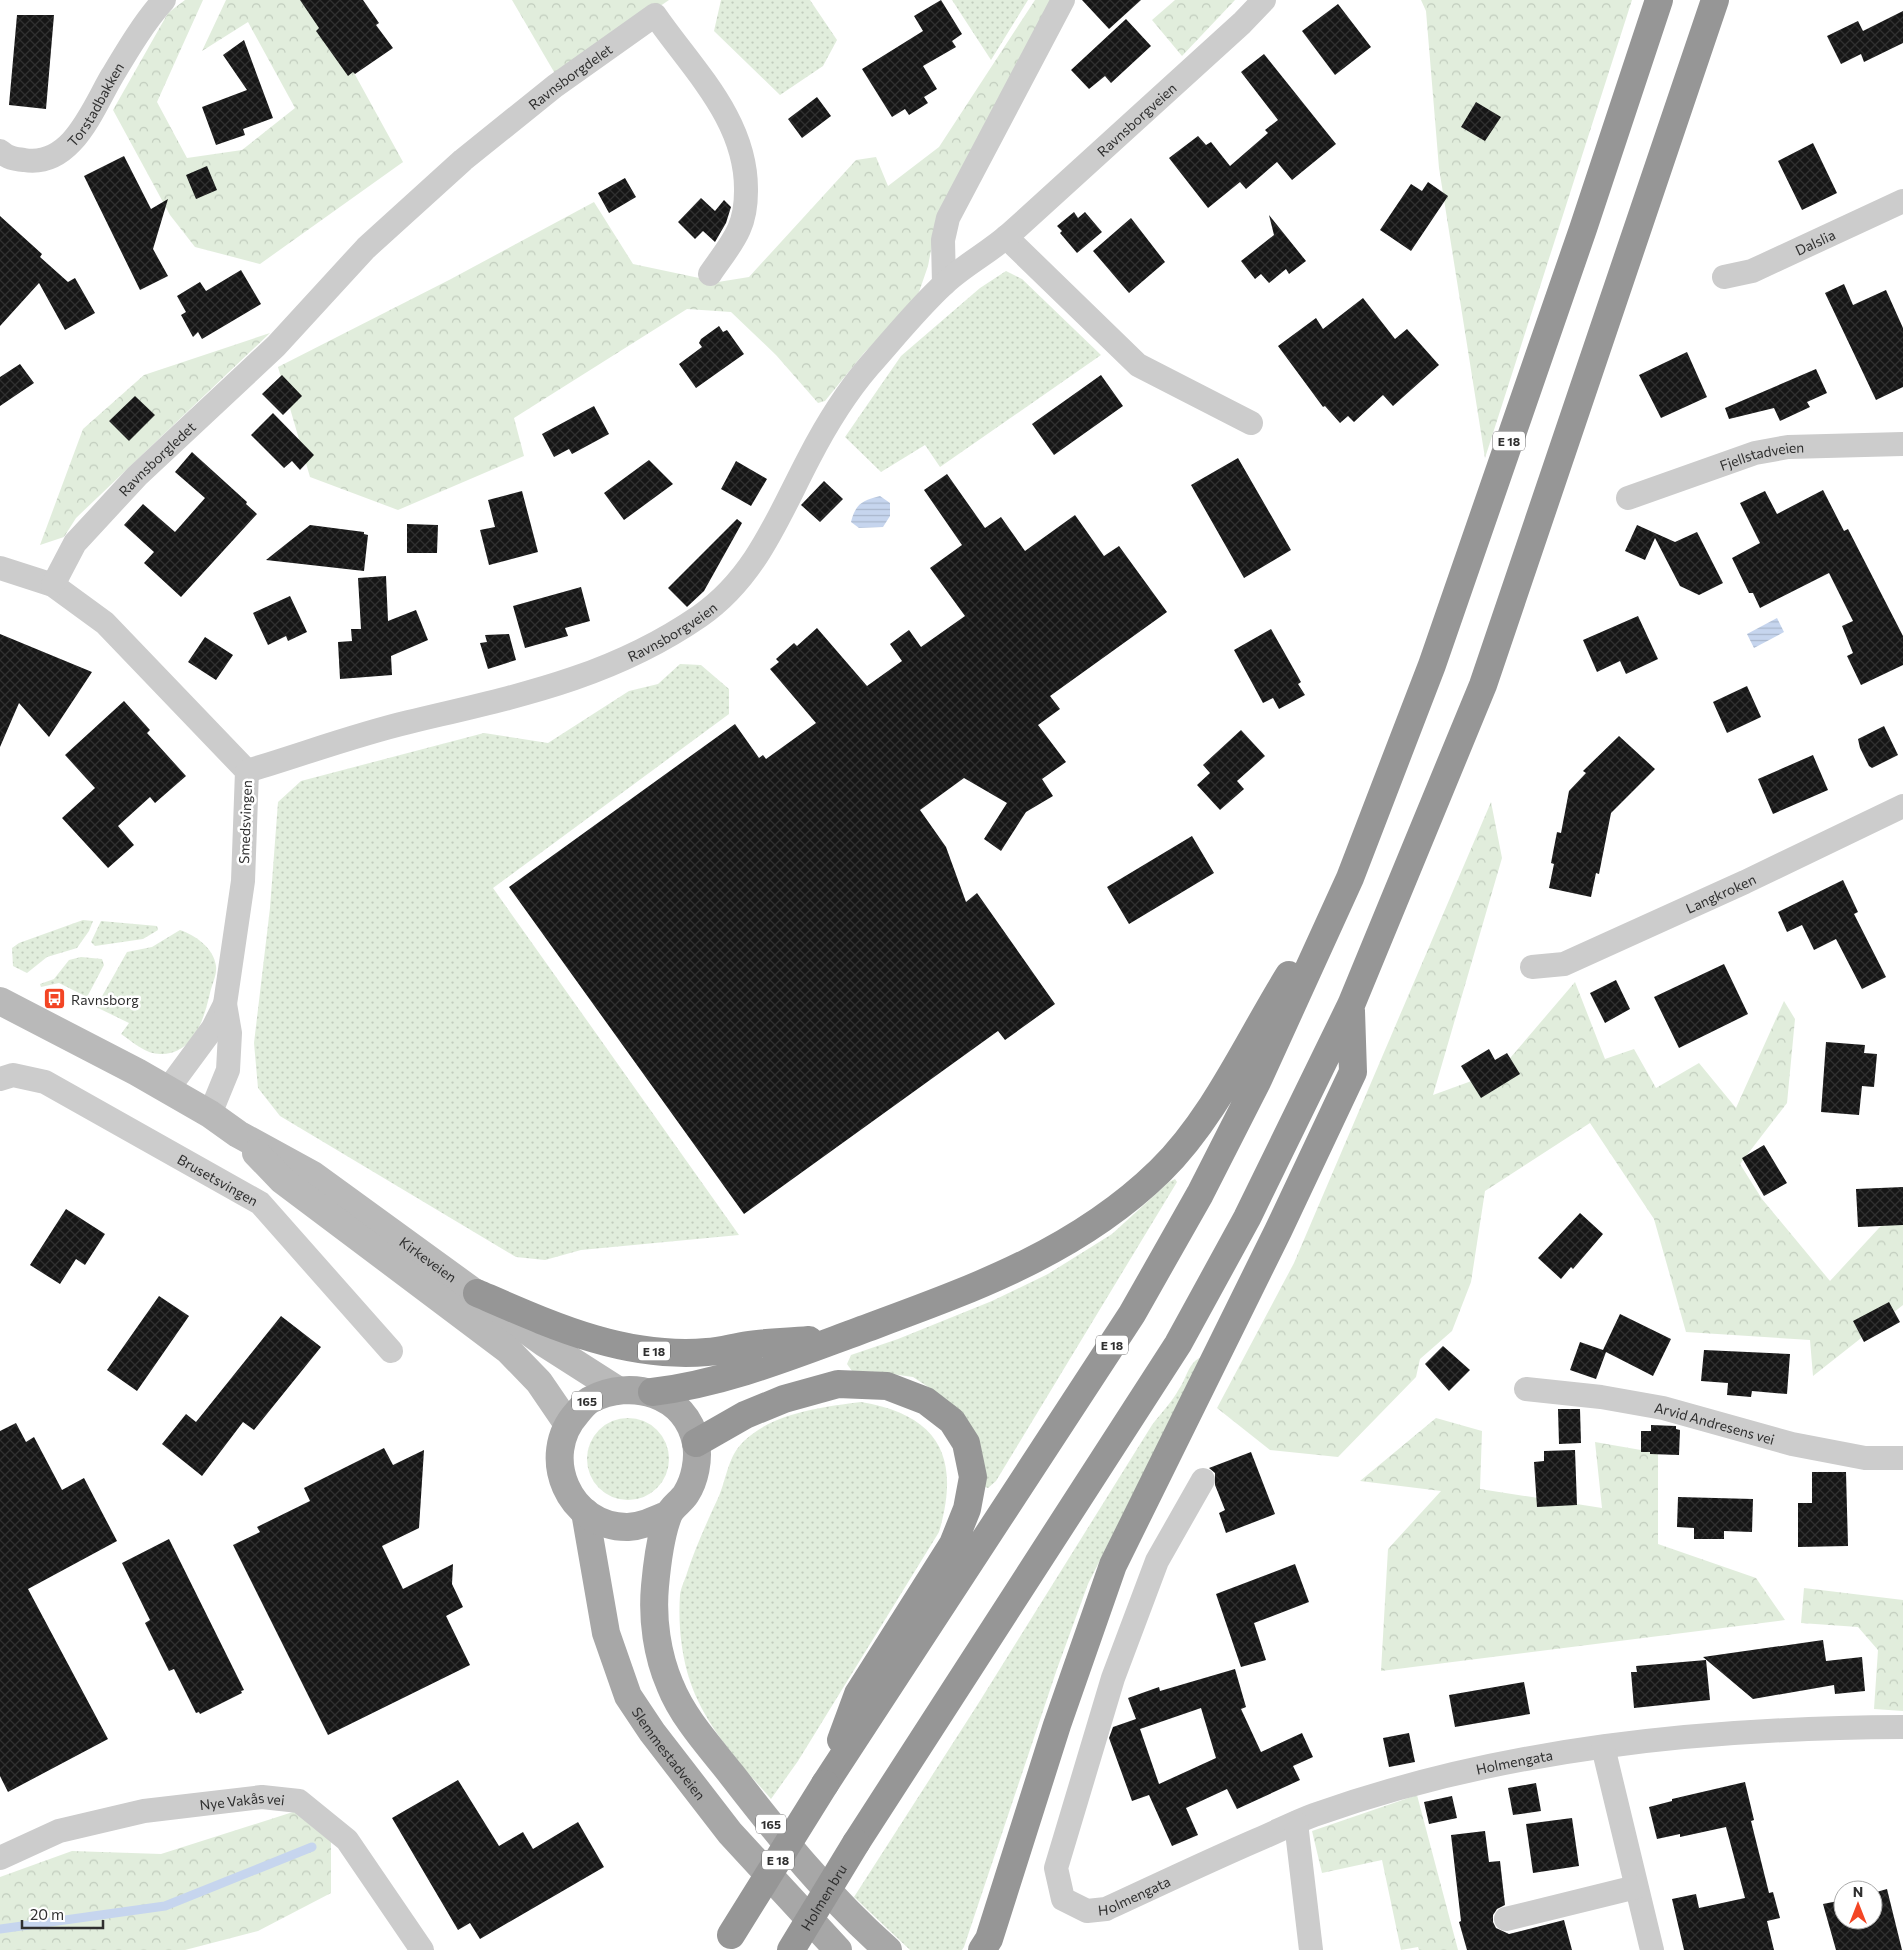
<svg xmlns="http://www.w3.org/2000/svg" width="1903" height="1950" viewBox="0 0 1903 1950" font-family="Commissioner,sans-serif">
	<style>
		.grass { fill: url(#grass-dots) }
		.forest { fill: url(#forest-crowns) }
		.water { fill: url(#water-rules) }
		.lines { fill: none; stroke-linecap: round; stroke-linejoin: round }
		.stream { stroke: #c6d5ee; stroke-width: 9 }
		.building { fill: url(#building-cross-hatch); fill-rule: evenodd }
		.street { stroke: #ccc; stroke-width: 24 }
		.secondary { stroke: #b9b9b9; stroke-width: 28 }
		.primary { stroke: #a7a7a7; stroke-width: 28 }
		.highway { stroke: #969696; stroke-width: 28 }
		.highway-bridge { stroke: #969696; stroke-width: 28 }
		.labels { text-anchor: middle; dominant-baseline: central; stroke-width: 5; stroke-linejoin: round; paint-order: stroke }
		.shield { fill: #fff; stroke: #6d6d6d; stroke-width: 1 }
		.shield-label { font-size: 12px; font-weight: bold; fill: #2f2f2f }
		.street-label { font-size: 14px; fill: #2f2f2f; stroke: #fff }
		.poi-label { font-size: 14px; fill: #2f2f2f; stroke: #fff; text-anchor: start }
	</style>
	<defs>
		<pattern id="grass-dots" width="8" height="8" patternUnits="userSpaceOnUse" patternTransform="scale(1.25)"><rect width="8" height="8" fill="#e1eddc"/><path d="M2 2h.1M6 6h.1" fill="none" stroke="#c1ccbd" stroke-width="1.8" stroke-linecap="round"/></pattern>
		<pattern id="forest-crowns" width="20" height="18" patternUnits="userSpaceOnUse" patternTransform="scale(1.25)"><rect width="20" height="18" fill="#e1eddc"/><path d="M2 6a3 3 0 1 1 6 0M12 15a3 3 0 1 1 6 0" fill="none" stroke="#c1ccbd"/></pattern>
		<pattern id="water-rules" width="6" height="5" patternUnits="userSpaceOnUse" patternTransform="scale(1.25)"><rect width="6" height="5" fill="#c6d5ee"/><path d="M0 2.5h6" fill="none" stroke="#aab7cc"/></pattern>
		<pattern id="building-cross-hatch" width="8" height="8" patternUnits="userSpaceOnUse" patternTransform="scale(1.25)"><rect width="8" height="8" fill="#161616"/><path d="M0 0l8 8M0 8l8-8" fill="none" stroke="#303030"/></pattern>
	</defs>
	<rect width="100%" height="100%" fill="#fff"/>
	<path class="grass" d="M721,0H810L837,40L823,66L780,95L714,31Z
		M952,0H1028L991,60Z
		M1006,271L1022,279L1101,355L940,467L925,445L881,472L845,437L901,356L980,288Z
		M680,664L701,665L729,689V714L493,888L739,1235L581,1250L545,1260L516,1257L280,1116L258,1088L254,1043L270,908L278,802L301,781L484,733L548,743L629,691L658,684Z
		M83,920L93,921L89,931L77,948L47,957L27,973L13,966L12,948L19,943Z
		M101,921L157,926L158,930L143,939L95,946L91,942Z
		M180,930C195,935 214,948 216,966C217,975 212,984 210,993C204,1018 195,1053 162,1054C147,1055 134,1043 121,1034L129,1023L96,1007L127,952L152,947Z
		M81,957L102,959L104,965L87,997L59,983L41,987L40,984L54,979L69,960Z
		M1175,1179L1177,1182L996,1481L988,1488L983,1486L936,1392L913,1377L878,1372L852,1371L847,1364L851,1355L898,1339L992,1301L1048,1274L1112,1234L1169,1182Z
		M1202,1357L1088,1584L1057,1669L964,1947L962,1950H910L854,1897L978,1704L1152,1425C1161,1413 1172,1402 1179,1389C1187,1378 1188,1362 1202,1357Z
		M861,1402C939,1415 961,1457 939,1532L798,1761L771,1799C740,1764 705,1726 690,1681C681,1654 678,1622 680,1595C681,1587 685,1580 687,1573C696,1546 707,1522 719,1496C727,1477 728,1456 744,1441C773,1413 822,1407 861,1402Z
		M587 1459a41 41 0 1 1 82 0a41 41 0 1 1-82 0Z"/>
	<path class="forest" d="M185,0H203L157,102L187,158L242,150L295,108L248,22L202,51L226,0H314L403,162L260,264L195,247L170,215L113,110L168,13Z
		M512,0H669L557,77Z
		M1035,0H1051L938,214L928,266L919,292L905,313L864,353L825,401L818,403L776,355L731,312L687,309L514,418L524,456L398,510L310,477L278,367L451,279L594,202L633,264L718,282L749,277L856,160L876,157L888,186L939,147Z
		M1175,0H1235L1182,56L1152,20Z
		M1421,0H1632L1485,458L1439,168L1426,11Z
		M270,333L76,518L64,537L40,545L83,429L144,375Z
		M1491,802L1502,858L1433,1095L1499,1071L1575,982L1605,1059L1634,1049L1656,1088L1699,1063L1736,1108L1784,1001L1795,1019L1787,1103L1740,1164L1762,1199L1830,1281L1903,1202V1305L1813,1376L1810,1340L1686,1332L1654,1219L1590,1123L1485,1191L1471,1282L1452,1331L1420,1359L1416,1377L1338,1457L1270,1450L1217,1408L1294,1263Z
		M1436,1418L1482,1431L1480,1489L1602,1508L1595,1442L1658,1453V1544L1756,1578L1785,1620L1381,1671L1388,1549L1441,1491L1360,1481Z
		M1804,1588L1903,1600V1711L1874,1709L1878,1650L1858,1627L1801,1623Z
		M1417,1795L1458,1950H1419L1418,1947L1401,1950L1382,1860L1322,1873L1312,1831Z
		M296,1811L331,1839V1893L258,1931L185,1950H0V1877L72,1851L161,1854Z"/>
	<path class="water" d="M880,496L890,503V516L883,527L859,528L851,522C856,503 862,501 880,496Z
		M1777,618L1784,632L1754,648L1747,634Z"/>
	<g class="lines">
		<path class="stream" d="M0,1929L165,1906L312,1847"/>
	</g>
	<path class="building" d="M300,0H363L379,23L376,25L393,48L355,74L353,72L348,76L316,31L319,28Z
		M941,0L962,34L952,41L956,47L923,66L937,89L924,97L928,103L909,115L905,109L892,117L862,69L923,31L914,16Z
		M1082,0H1141L1109,29Z
		M1338,4L1371,47L1335,75L1302,31Z
		M1903,11V43L1864,62L1861,54L1841,64L1827,36L1858,21L1863,31Z
		M17,15H54L46,109L9,105Z
		M1126,19L1151,46L1111,83L1105,76L1089,89L1071,70Z
		M244,40L273,118L243,129L245,135L216,145L202,107L247,90L223,55Z
		M1264,54L1336,144L1292,180L1277,162L1246,189L1240,182L1208,208L1169,158L1198,136L1206,145L1211,142L1230,166L1268,133L1265,130L1278,120L1241,72Z
		M817,97L831,116L802,138L788,119Z
		M1476,102L1501,117L1485,141L1461,127Z
		M1813,143L1837,193L1802,210L1778,161Z
		M124,156L151,209L168,199L153,249L168,276L140,290L84,176Z
		M207,166L217,190L196,199L186,175Z
		M625,178L636,197L609,213L598,193Z
		M1428,182L1448,196L1411,251L1380,230L1411,184L1422,191Z
		M701,198L715,211L724,200L731,207L726,223L715,242L703,231L695,239L678,222Z
		M1074,212L1078,218L1085,212L1102,232L1077,253L1060,233L1062,231L1057,226Z
		M1269,215L1306,261L1289,274L1286,269L1269,283L1261,274L1255,279L1241,261L1274,235Z
		M0,216L42,254L40,257L68,282L75,278L95,313L65,330L39,283L0,326Z
		M1131,218L1165,262L1129,293L1093,251Z
		M241,270L261,304L202,339L198,332L193,337L181,315L186,312L177,296L200,282L206,291Z
		M1844,284L1853,305L1886,290L1903,328V387L1876,400L1825,293Z
		M1363,298L1395,339L1407,329L1439,365L1393,406L1383,395L1354,422L1348,416L1340,423L1325,406L1323,407L1278,346L1316,318L1323,329Z
		M719,326L723,332L727,330L744,354L696,388L679,364L702,347L699,343L701,339Z
		M1687,352L1707,397L1661,418L1639,375Z
		M20,364L34,383L0,406V377Z
		M1816,369L1827,393L1807,402L1810,407L1780,421L1774,408L1729,419L1725,408Z
		M282,375L302,396L283,415L262,394Z
		M1101,375L1123,406L1054,455L1032,424Z
		M135,396L155,415L129,441L109,421Z
		M594,406L609,434L572,454L569,449L554,457L542,434Z
		M273,413L314,455L300,470L292,461L284,468L251,435Z
		M192,452L247,502L246,504L257,514L181,597L144,563L154,552L124,525L143,504L175,532L205,498L175,472Z
		M1238,458L1291,550L1244,578L1191,485Z
		M649,460L673,484L624,520L604,493Z
		M736,461L767,479L751,506L721,489Z
		M947,474L985,528L1001,517L1025,551L1075,515L1104,556L1119,546L1167,612L1050,696L1060,709L1038,725L1066,762L1042,779L1053,796L1026,812L1001,851L984,839L1007,803L964,778L920,810L946,847L966,902L977,893L1055,1004L1005,1040L998,1031L744,1214L509,887L735,724L759,758L763,755L766,759L816,723L770,669L779,662L776,659L794,643L797,646L817,628L867,686L902,661L890,644L909,630L921,647L965,616L930,568L962,545L924,490Z
		M824,481L843,499L820,522L801,505Z
		M1823,490L1844,531L1848,529L1903,636V665L1861,685L1847,656L1853,653L1842,626L1853,621L1829,573L1760,608L1753,593H1749L1732,558L1760,543L1740,503L1765,491L1777,514Z
		M522,491L538,552L489,565L480,530L495,527L488,500Z
		M737,519L742,523L704,591L687,607L668,588Z
		M407,524L438,525L437,553H407Z
		M310,525L364,532V534L368,535L364,571L266,560Z
		M1637,525L1675,542L1697,532L1723,583L1699,595L1680,586L1655,538L1645,560L1625,551Z
		M386,576L388,621L416,610L428,640L391,656L392,675L340,679L338,642L352,641L351,629H361L358,578Z
		M581,587L590,621L565,628L568,636L525,648L513,606Z
		M290,596L307,632L288,641L286,636L268,645L253,613Z
		M1638,616L1658,659L1626,674L1620,661L1597,672L1583,640Z
		M1271,629L1301,682L1298,684L1305,695L1279,709L1273,698L1263,703L1234,650Z
		M0,634L92,672L49,737L19,703L0,747Z
		M509,634L516,660L488,669L480,643L487,642L485,635Z
		M205,637L233,655L216,680L188,662Z
		M1747,686L1761,717L1727,733L1713,702Z
		M124,701L150,730L147,733L186,776L155,803L150,797L118,826L134,845L108,868L62,818L95,788L65,755Z
		M1884,726L1898,755L1872,768L1869,766L1860,748L1858,739Z
		M1241,730L1265,756L1237,781L1244,789L1220,810L1197,785L1210,773L1203,765Z
		M1619,736L1655,769L1611,813L1599,874L1596,873L1591,897L1549,888L1554,864L1551,863L1557,832L1561,833L1569,791L1586,773L1583,771Z
		M1813,755L1828,790L1773,814L1758,779Z
		M1192,836L1214,873L1129,924L1107,887Z
		M1843,880L1858,912L1854,914L1886,977L1862,989L1836,939L1814,950L1802,925L1787,932L1778,912Z
		M1724,964L1748,1014L1679,1048L1654,997Z
		M1616,980L1630,1009L1605,1023L1590,993Z
		M1826,1042L1865,1045L1864,1053L1877,1054L1874,1087L1862,1086L1859,1115L1821,1112Z
		M1489,1049L1495,1060L1507,1053L1520,1074L1481,1098L1461,1066Z
		M1764,1145L1787,1183L1764,1196L1742,1158Z
		M1903,1187V1225L1858,1227L1856,1189Z
		M66,1209L105,1234L85,1265L76,1259L60,1284L30,1265Z
		M1580,1213L1603,1234L1573,1269L1571,1267L1561,1279L1538,1258Z
		M159,1296L189,1316L137,1391L107,1370Z
		M1889,1302L1900,1322L1864,1342L1853,1321Z
		M1620,1314L1671,1339L1653,1376L1606,1352L1596,1379L1570,1370L1580,1342L1603,1350Z
		M281,1316L321,1347L254,1430L243,1422L202,1476L162,1444L186,1414L196,1422Z
		M1443,1346L1470,1370L1449,1391L1425,1364Z
		M1704,1350L1790,1354L1787,1394L1752,1391L1751,1397L1727,1395L1728,1383L1701,1381Z
		M1558,1409H1580L1581,1443L1559,1444Z
		M16,1423L26,1442L34,1437L62,1490L84,1478L117,1541L28,1589L108,1739L8,1792L0,1776V1431Z
		M1651,1425L1676,1426V1429L1680,1430L1679,1455L1650,1454V1452H1641V1431H1651Z
		M384,1448L393,1465L424,1450L419,1528L382,1546L403,1589L453,1564L452,1584L463,1607L446,1616L470,1665L328,1735L233,1545L260,1532L257,1527L310,1501L304,1488Z
		M1575,1450L1577,1505L1537,1507L1534,1462L1544,1461V1451Z
		M1251,1452L1275,1514L1226,1533L1219,1513L1225,1510L1215,1485V1473L1209,1468Z
		M1812,1472H1846L1848,1546L1798,1547V1503H1812Z
		M1678,1497L1753,1499L1752,1532L1724,1531V1539H1694V1528L1677,1527Z
		M169,1539L244,1690L241,1691L242,1693L200,1714L199,1712L196,1713L174,1669L169,1671L145,1623L150,1620L122,1563Z
		M1295,1564L1309,1602L1254,1623L1266,1660L1241,1667L1216,1594Z
		M1823,1640L1826,1661L1862,1657L1865,1691L1835,1694L1834,1685L1753,1699L1703,1657Z
		M1706,1660L1710,1700L1634,1708L1631,1672H1637L1636,1666Z
		M1235,1669L1246,1707L1241,1709L1261,1752L1302,1733L1313,1757L1293,1766L1300,1780L1237,1809L1227,1789L1186,1808L1198,1835L1172,1846L1149,1795L1132,1801L1109,1738L1113,1727L1136,1719L1128,1698L1159,1687L1160,1691ZM1201,1708L1216,1758L1159,1784L1140,1729Z
		M1524,1682L1530,1714L1455,1727L1449,1695Z
		M1409,1733L1415,1762L1389,1767L1383,1738Z
		M458,1780L499,1846L523,1832L533,1849L578,1822L604,1867L480,1939L470,1923L458,1930L392,1818Z
		M1745,1782L1754,1820L1751,1821L1769,1893L1773,1892L1780,1918L1767,1921L1774,1950H1684L1672,1899L1696,1894L1699,1908L1745,1898L1726,1827L1680,1837V1834L1657,1839L1649,1807L1672,1801V1799Z
		M1536,1783L1541,1811L1513,1815L1508,1788Z
		M1452,1796L1457,1818L1429,1824L1424,1802Z
		M1572,1818L1579,1866L1533,1873L1526,1824Z
		M1485,1831L1489,1862L1500,1861L1505,1905L1497,1909L1493,1915V1922L1496,1928L1509,1934L1564,1920L1572,1950H1467L1459,1922L1461,1921L1451,1835Z
		M1887,1889L1902,1950H1836L1823,1904L1843,1900V1920H1873V1893Z"/>
	<g class="lines">
		<g class="street">
			<path id="s1" d="M0,151C8,158 14,159 24,160C72,168 93,108 112,76C127,51 144,22 164,0"/>
			<path d="M1006,237L1138,365L1251,423"/>
			<path id="s2" d="M1724,277L1752,271L1903,201"/>
			<path d="M944,284L943,240L948,218L1063,0"/>
			<path id="s3" d="M1628,498L1755,453L1788,447L1903,444"/>
			<path d="M0,568L53,585L105,623L247,771L243,881L225,1004L213,1028L168,1089"/>
			<path id="s4" d="M53,585L75,543L137,476L276,346L366,248L463,160L555,86L655,15C693,70 747,120 746,191C746,203 744,218 739,229C732,245 720,259 710,274"/>
			<path id="s5" d="M247,771C301,755 354,735 409,722C513,697 609,679 700,616C756,577 778,517 809,458C826,425 845,394 869,366C893,339 917,309 944,284C964,265 990,252 1011,233C1088,163 1165,93 1242,23L1264,0"/>
			<path id="s6" d="M1532,967L1564,964L1745,882L1903,806"/>
			<path id="s7" d="M0,1079L13,1075L45,1082L260,1203L391,1351"/>
			<path d="M210,1114L228,1070L230,1033L225,1004"/>
			<path id="s8" d="M1526,1389L1601,1397L1663,1408L1792,1444L1865,1458H1903"/>
			<path id="s9" d="M1203,1480L1157,1561L1113,1678L1056,1868L1063,1899L1087,1911L1106,1909C1156,1886 1206,1862 1257,1840C1276,1832 1295,1822 1314,1815C1502,1748 1704,1728 1903,1727"/>
			<path d="M1603,1747L1652,1950"/>
			<path d="M1296,1823L1311,1950"/>
			<path id="s10" d="M0,1858L59,1831L144,1811L262,1797L299,1801L347,1840L422,1950"/>
			<path d="M1506,1919L1636,1887"/>
		</g>
		<g class="secondary">
			<path id="s11" d="M0,1001L137,1072L210,1114L238,1134L313,1175L544,1343L616,1389"/>
			<path d="M256,1153L282,1180L508,1350L539,1382L567,1423"/>
		</g>
		<g class="primary">
			<path id="s12" d="M585,1512L606,1633L628,1696L652,1732L730,1833L838,1950"/>
			<path d="M669,1514C655,1520 643,1526 628,1527C569,1528 538,1456 577,1413C581,1408 585,1403 590,1400C631,1378 686,1393 696,1443C699,1459 695,1480 686,1494C681,1502 671,1507 668,1516C660,1537 657,1564 655,1586C652,1619 657,1655 670,1685C683,1718 710,1747 732,1775C780,1837 829,1898 888,1950"/>
		</g>
		<path class="highway" d="M477,1293C551,1325 624,1359 707,1352C721,1351 734,1347 748,1345C768,1342 789,1342 809,1340
			M652,1392C725,1383 791,1356 859,1331C967,1291 1075,1254 1160,1171C1215,1117 1249,1039 1289,975
			M696,1443L745,1415L784,1399L838,1384L887,1386L926,1401L952,1421L966,1443L973,1477L967,1509L953,1544L858,1694L841,1740
			M825,1784L1132,1314L1200,1194L1257,1082L1350,878L1432,665L1583,229L1659,0
			M856,1843L1178,1344L1247,1218L1351,1005L1483,685L1715,0
			M982,1950L989,1939L1057,1725L1113,1565L1278,1231L1353,1072L1351,1011"/>
		<g class="highway-bridge">
			<path d="M731,1935L825,1784"/>
			<path id="s13" d="M791,1950L856,1843"/>
		</g>
	</g>
	<defs>
		<symbol id="bus-square" viewBox="-11 -11 22 22"><rect x="-9" y="-9" width="18" height="18" rx="4" fill="#f34524" stroke="#fff"/><path d="M-5-6H5V4H4V6H2V4H-2V6H-4V4H-5ZM-3.5-4V0h7V-4ZM-3.5 1.2v1.5H-2V1.2ZM2 1.2v1.5H3.5V1.2Z" fill="#fff"/></symbol>
	</defs>
	<g fill-rule="evenodd">
		<use href="#bus-square" x="42" y="986" width="25" height="25"/>
	</g>
	<g class="labels">
		<g class="shield">
			<rect x="1493" y="431.5" width="32" height="19" rx="4"/>
			<rect x="1096" y="1335.5" width="32" height="19" rx="4"/>
			<rect x="638" y="1341.5" width="32" height="19" rx="4"/>
			<rect x="572" y="1391.5" width="30" height="19" rx="4"/>
			<rect x="756" y="1814.5" width="30" height="19" rx="4"/>
			<rect x="762" y="1850.5" width="32" height="19" rx="4"/>
		</g>
		<g class="shield-label">
			<text x="1509" y="441">E 18</text>
			<text x="1112" y="1345">E 18</text>
			<text x="654" y="1351">E 18</text>
			<text x="587" y="1401">165</text>
			<text x="771" y="1824">165</text>
			<text x="778" y="1860">E 18</text>
		</g>
		<g class="street-label">
			<text stroke="none"><textPath href="#s4" startOffset="729">Ravnsborgdelet</textPath></text>
			<text stroke="none"><textPath href="#s1" startOffset="124">Torstadbakken</textPath></text>
			<text stroke="none"><textPath href="#s5" startOffset="1150">Ravnsborgveien</textPath></text>
			<text stroke="none"><textPath href="#s2" startOffset="98">Dalslia</textPath></text>
			<text stroke="none"><textPath href="#s3" startOffset="141">Fjellstadveien</textPath></text>
			<text stroke="none"><textPath href="#s4" startOffset="165">Ravnsborgledet</textPath></text>
			<text stroke="none"><textPath href="#s5" startOffset="449">Ravnsborgveien</textPath></text>
			<text transform="translate(245 822) rotate(-88)">Smedsvingen</text>
			<text stroke="none"><textPath href="#s6" startOffset="204">Langkroken</textPath></text>
			<text stroke="none"><textPath href="#s7" startOffset="245">Brusetsvingen</textPath></text>
			<text stroke="none"><textPath href="#s11" startOffset="501">Kirkeveien</textPath></text>
			<text stroke="none"><textPath href="#s8" startOffset="192">Arvid Andresens vei</textPath></text>
			<text stroke="none"><textPath href="#s12" startOffset="260">Slemmestadveien</textPath></text>
			<text stroke="none"><textPath href="#s9" startOffset="930">Holmengata</textPath></text>
			<text stroke="none"><textPath href="#s10" startOffset="251">Nye Vakås vei</textPath></text>
			<text stroke="none"><textPath href="#s9" startOffset="525">Holmengata</textPath></text>
			<text stroke="none"><textPath href="#s13" startOffset="62">Holmen bru</textPath></text>
		</g>
		<g class="poi-label">
			<text x="71" y="999">Ravnsborg</text>
		</g>
	</g>
	<g transform="translate(1858 1905)"><circle r="24" fill="#ffffff" stroke="#acacac"/>
	<path d="M0-4L9 19L0 12L-9 19Z" fill="#f34524"/>
	<text y="-8" font-size="14" font-weight="bold" text-anchor="middle" fill="#2f2f2f">N</text>
	</g>
	<path d="M22 1920v8h81v-8" fill="none" stroke="#2f2f2f" stroke-width="2.5"/>
	<text x="30" y="1920" font-size="15" fill="#2f2f2f" stroke="#ffffff" stroke-width="4" paint-order="stroke">20 m</text>
</svg>
